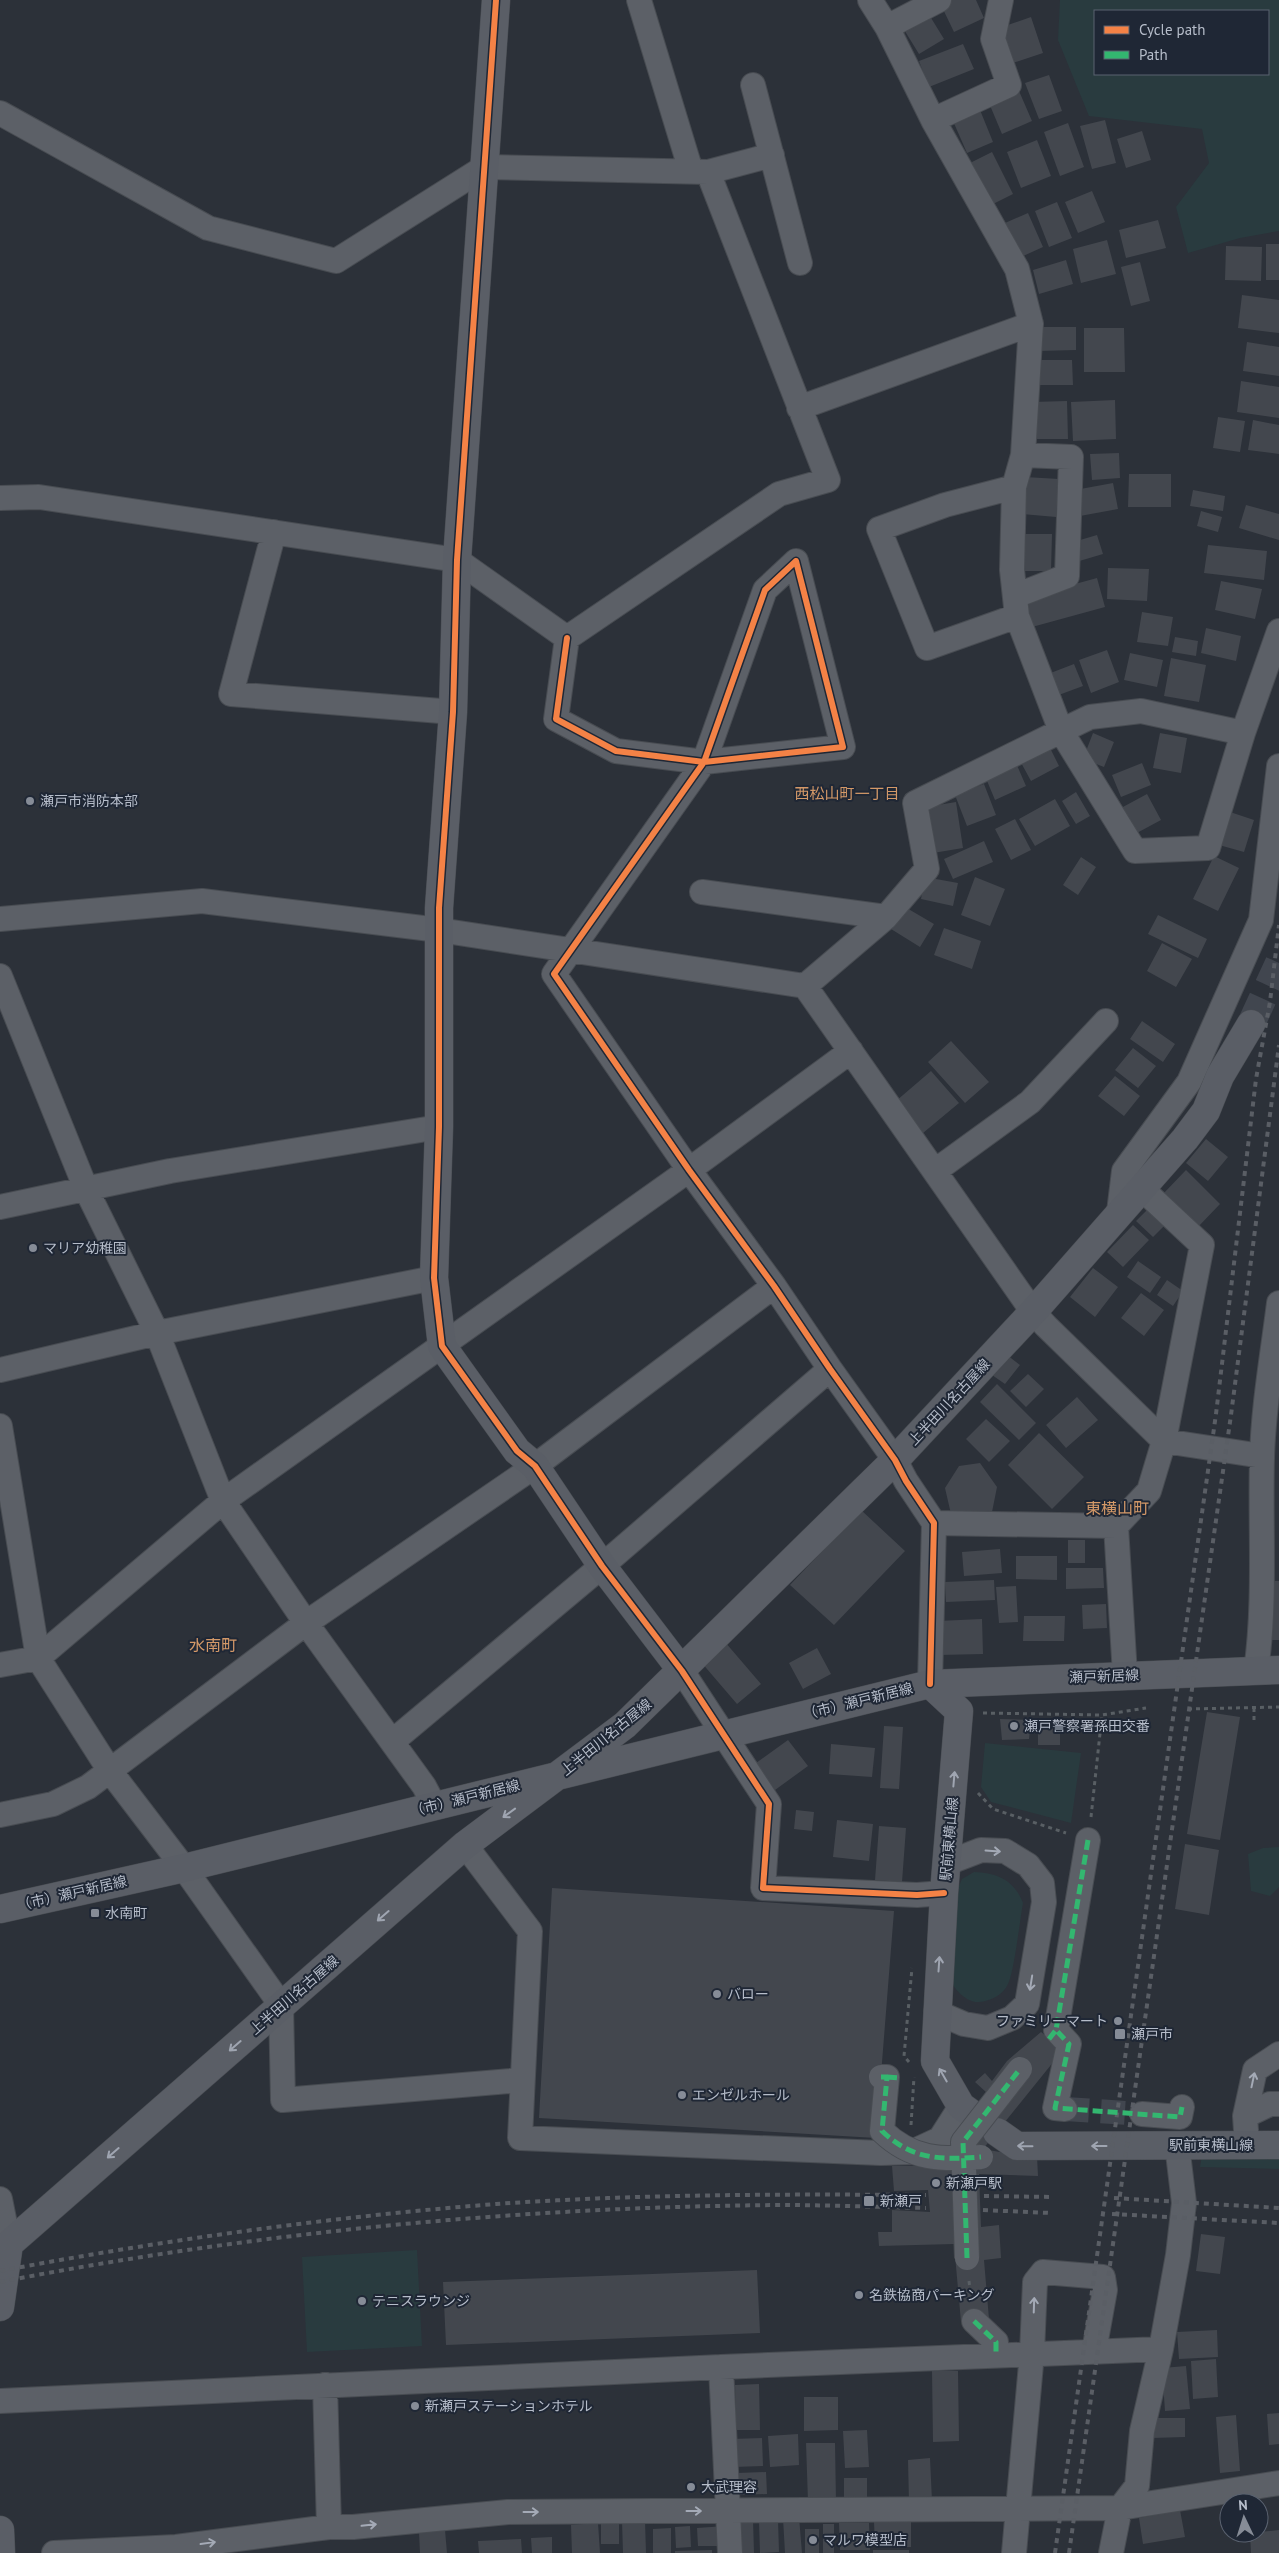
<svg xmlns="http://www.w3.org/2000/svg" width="1279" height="2553" viewBox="0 0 1279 2553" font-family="'PT Sans','Noto Sans JP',sans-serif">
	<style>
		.green { fill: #293b3f; fill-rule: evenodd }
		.building { fill: #43474e }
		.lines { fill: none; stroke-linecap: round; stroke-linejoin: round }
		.street-tunnel { stroke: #41464f; stroke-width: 24; stroke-dasharray: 24 12; stroke-linecap: butt }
		.secondary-tunnel { stroke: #41464f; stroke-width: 28; stroke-dasharray: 28 14; stroke-linecap: butt }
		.street-casing { stroke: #484c52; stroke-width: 26 }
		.secondary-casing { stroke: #484c52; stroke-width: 29 }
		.path { stroke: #595f64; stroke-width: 3; stroke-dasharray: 4 4; stroke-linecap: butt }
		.street { stroke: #5c6067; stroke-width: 24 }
		.secondary { stroke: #5a5e66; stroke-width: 28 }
		.rail { stroke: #5a5e65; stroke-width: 4; stroke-dasharray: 5 5; stroke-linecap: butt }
		.street-bridge-casing { stroke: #484c52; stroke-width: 26; stroke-linecap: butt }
		.street-bridge { stroke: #5c6067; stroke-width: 24 }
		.quiet { stroke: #33b770; stroke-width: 5; stroke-dasharray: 10 5; stroke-linecap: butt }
		.cycleway-casing { stroke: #1f2735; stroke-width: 9 }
		.cycleway { stroke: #f48246; stroke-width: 6 }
		.oneway { stroke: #9fa5b1 }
		.oneway2 { stroke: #a4aab6 }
		.poi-dot { fill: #868c97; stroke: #1f2735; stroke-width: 2 }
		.labels { text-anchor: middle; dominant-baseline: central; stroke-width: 4; stroke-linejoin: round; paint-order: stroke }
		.poi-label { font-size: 14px; fill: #b6bdca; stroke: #1f2735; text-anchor: start }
		.street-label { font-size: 14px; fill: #b6bdca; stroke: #1f2735 }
		.neighbourhood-label { font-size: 15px; fill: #d49968; stroke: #1f2735 }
		.quarter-label { font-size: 16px; fill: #d49968; stroke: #1f2735 }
	</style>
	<rect width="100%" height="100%" fill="#2c3139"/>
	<path class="green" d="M1060,0H1279V231L1240,238L1188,253L1176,207L1209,163L1202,129L1089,116L1058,40ZM1095,11H1268V74H1095Z
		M985,1743L1081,1753L1071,1823L991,1802L981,1787Z
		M1279,1847V1887L1270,1896L1251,1891L1248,1854L1263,1848Z
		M974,1872C998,1873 1014,1880 1023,1903C1020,1919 1014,1973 1008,1984C1003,1995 991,2001 979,2002C967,2003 955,1990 950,1980L958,1888L962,1879Z
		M1202,2155L1279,2156V2169L1200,2167Z
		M417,2250L422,2346L307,2352L302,2257Z"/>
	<path class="building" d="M947,0H976L984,18L954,32L940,3Z
		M928,13L944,39L919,54L903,28Z
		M1031,17L1043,53L1013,63L1002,27Z
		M963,44L974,69L929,87L919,61Z
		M1049,75L1062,111L1039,119L1025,83Z
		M1019,91L1032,121L1002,134L989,103Z
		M980,110L993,142L967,153L953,121Z
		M1105,120L1116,163L1092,169L1080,126Z
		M1068,123L1084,167L1060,176L1044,132Z
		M1142,131L1151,160L1126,168L1117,139Z
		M1037,140L1051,176L1021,188L1007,152Z
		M992,152L1013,194L989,206L968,164Z
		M1092,191L1105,222L1078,233L1065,202Z
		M1057,202L1072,238L1049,247L1035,211Z
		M1028,213L1043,247L1021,257L1005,223Z
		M1158,220L1166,248L1126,258L1119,230Z
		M1107,240L1116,274L1081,283L1073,249Z
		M1266,244H1279V280H1266Z
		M1226,246L1262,247L1261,281L1225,280Z
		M1066,260L1073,284L1039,294L1033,270Z
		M1140,262L1150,301L1131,306L1121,267Z
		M1242,295L1279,300V333L1238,328Z
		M1037,327H1076V350L1038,351Z
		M1084,328H1124L1125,372H1084Z
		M1247,342L1279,347V376L1243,371Z
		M1038,360H1072L1073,385H1037Z
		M1241,381L1279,387V418L1237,412Z
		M1115,400L1116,439L1073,441L1071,402Z
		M1067,401L1068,439H1032V402Z
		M1218,417L1245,421L1240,452L1213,448Z
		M1253,420L1279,425V454L1248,450Z
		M1119,453L1120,478L1092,480L1090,454Z
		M1129,474H1171V507H1128Z
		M1025,477L1059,479L1056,517L1022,514Z
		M1113,483L1118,509L1080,516L1075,490Z
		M1193,490L1225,496L1223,511L1190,506Z
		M1246,505L1279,514V540L1239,528Z
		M1201,511L1222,517L1218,532L1197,526Z
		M1018,534H1052L1051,571H1017Z
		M1097,535L1103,554L1076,562L1070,543Z
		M1208,545L1267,551L1264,580L1204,573Z
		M1108,568L1149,569L1147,601L1107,599Z
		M1097,578L1105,607L1032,627L1024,598Z
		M1221,581L1262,589L1255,619L1215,610Z
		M1142,612L1173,617L1168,646L1137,642Z
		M1206,628L1241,636L1236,661L1201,653Z
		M1175,637L1198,641L1196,656L1172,652Z
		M1107,650L1119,682L1091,693L1079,660Z
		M1130,653L1163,660L1157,687L1124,680Z
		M1171,658L1206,665L1199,702L1164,696Z
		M1074,664L1083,686L1056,696L1048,674Z
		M1093,733L1114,742L1104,767L1083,759Z
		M1160,733L1187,738L1181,773L1153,768Z
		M1048,744L1059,766L1031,781L1019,759Z
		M1016,763L1026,786L995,800L985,776Z
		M1142,763L1151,785L1121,797L1112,775Z
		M984,784L996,815L967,826L955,795Z
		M1076,792L1090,816L1076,824L1062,801Z
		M1147,794L1161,820L1135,834L1121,808Z
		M1055,799L1070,826L1035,846L1019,819Z
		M956,802L963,848L933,853L926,807Z
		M1230,812L1254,820L1244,852L1219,845Z
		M1015,819L1031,850L1011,860L995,829Z
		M984,841L993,862L953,879L944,859Z
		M1214,856L1239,868L1218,911L1193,899Z
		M1081,857L1096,867L1078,895L1063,885Z
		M925,877L958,883L953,906L921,899Z
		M975,877L1005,889L990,926L961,915Z
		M905,907L934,924L920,947L891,929Z
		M1158,915L1207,939L1198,958L1148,934Z
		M944,928L981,941L972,969L934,955Z
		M1162,943L1192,959L1176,987L1147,971Z
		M1142,1021L1175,1044L1163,1062L1130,1039Z
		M951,1041L989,1082L965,1103L928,1062Z
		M1133,1048L1156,1066L1138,1088L1115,1070Z
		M931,1071L959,1103L923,1133L896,1101Z
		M1115,1076L1140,1096L1124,1116L1098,1096Z
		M1206,1139L1228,1157L1208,1181L1186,1163Z
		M1186,1170L1220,1204L1197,1228L1163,1194Z
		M1151,1206L1168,1222L1153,1237L1136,1221Z
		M1133,1225L1149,1240L1123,1267L1107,1252Z
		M1138,1261L1161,1277L1150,1293L1127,1277Z
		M1093,1268L1118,1287L1095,1317L1070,1297Z
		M1167,1280L1183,1291L1173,1306L1157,1295Z
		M1141,1293L1164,1310L1144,1336L1121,1318Z
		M1007,1355L1020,1365L1005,1384L992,1375Z
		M1028,1374L1044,1389L1026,1407L1010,1391Z
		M997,1384L1036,1423L1019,1440L980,1402Z
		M1077,1397L1098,1420L1066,1448L1046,1425Z
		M986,1419L1010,1441L989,1462L966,1439Z
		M1039,1433L1084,1477L1052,1509L1008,1465Z
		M980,1463L997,1487L991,1517L951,1514L945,1488L959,1466Z
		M861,1510L905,1551L834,1625L790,1585Z
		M1068,1540H1085V1563H1068Z
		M1000,1549L1002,1573L964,1576L962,1552Z
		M1016,1556H1057V1580L1016,1579Z
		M1066,1568H1103L1104,1588L1066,1589Z
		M994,1580L995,1600L946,1602L945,1582Z
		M1270,1581H1279V1640H1270Z
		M1016,1586L1018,1622L999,1623L996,1587Z
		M1106,1604L1107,1628L1083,1629L1082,1605Z
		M1024,1616H1065L1064,1641H1023Z
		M982,1619L983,1654L939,1655L938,1621Z
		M725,1642L761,1684L737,1704L701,1662Z
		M817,1648L831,1674L803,1689L789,1663Z
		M1207,1712L1240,1717L1220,1840L1187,1834Z
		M1000,1719L1031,1720L1029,1739L1002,1740Z
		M884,1726L903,1727L899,1789L880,1788Z
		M1038,1726H1060V1745H1038Z
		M788,1740L808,1766L775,1790L756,1763Z
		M831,1744L875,1748L872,1777L829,1774Z
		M796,1810L814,1812L812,1831L794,1829Z
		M837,1820L873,1824L869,1861L833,1857Z
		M879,1826L906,1828L902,1882L875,1880Z
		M1185,1844L1219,1850L1209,1915L1175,1909Z
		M552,1888L894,1911L876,2138L539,2118Z
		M1041,2032L1063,2050L983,2149L1023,2156H1037L1038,2176L979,2174L981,2227L999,2225L1001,2258L984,2260L989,2319L961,2322L954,2244L879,2246L878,2232H892V2210L930,2212L928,2190L894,2191L892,2166L956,2165L987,2093L975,2082L985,2073L992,2081L1007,2061Z
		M1201,2234L1225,2237L1220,2274L1196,2271Z
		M757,2270L760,2333L446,2345L443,2282Z
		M1217,2330L1218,2357L1179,2359L1177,2332Z
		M1216,2359L1218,2397L1193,2399L1191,2361Z
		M1186,2366L1190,2409L1165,2411L1162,2368Z
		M932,2371H958L959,2441L933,2442Z
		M759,2384L760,2430H736L735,2385Z
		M804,2397H838V2430L804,2431Z
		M1279,2413V2444L1269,2445L1267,2414Z
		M1236,2415L1240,2471L1220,2473L1216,2417Z
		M1152,2418H1185V2437L1152,2438Z
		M867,2430L869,2467L845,2468L843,2431Z
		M798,2434L799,2465L770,2467L768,2436Z
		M762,2438L763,2466L733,2467L732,2439Z
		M806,2443H835L836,2502H808Z
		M930,2458L932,2501L909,2502L908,2460Z
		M766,2472L767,2494L738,2495L737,2473Z
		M844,2478H867V2503H844Z
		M1180,2510L1185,2537L1143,2544L1139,2518Z
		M799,2517L802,2553H785L783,2518Z
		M601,2519H619V2544H601Z
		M753,2519L754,2553H735L734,2520Z
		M778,2520L779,2552L760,2553L759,2521Z
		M622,2521H645L646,2553H623Z
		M874,2522H911V2547H875Z
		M598,2523L600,2553H572L571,2525Z
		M839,2523H869L870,2550H840Z
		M823,2524H834V2553H823Z
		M690,2526L691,2547L676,2548L675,2527Z
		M725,2526L726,2546H698L697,2528Z
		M671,2528V2553H653V2529Z
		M805,2529H819V2553H805Z
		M445,2530L447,2553H420L419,2532Z
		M1279,2530V2553H1251L1250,2533Z
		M552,2537V2553H532L531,2538Z
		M521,2539L522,2553H479L478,2541Z
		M712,2550V2553H675V2551Z
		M873,2550H909V2553H873Z"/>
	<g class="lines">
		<path class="street-tunnel" d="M1065,2109L1142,2114"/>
		<path class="secondary-tunnel" d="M1251,1024L1279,963"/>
		<defs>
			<path id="street" d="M639,0L691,171
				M887,27L939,0
				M753,85L800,263
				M0,113L208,228L336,261L485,167L708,172L772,155
				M933,120L1009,85L993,39L1001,0
				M799,408L1031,324
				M1014,487L945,505L879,529L927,648L1017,616
				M0,498L39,497L457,560L567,638L779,494L828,480L708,172
				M274,532L231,694L453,712
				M1015,596L1067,576L1071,457L1023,455
				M567,638L556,719L616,751L704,762L843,747L796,561L765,590L704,762L554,974L689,1170L774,1286L830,1369L895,1460L906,1481L934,1523L930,1684
				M1243,733L1141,711L1090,717L1061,731L1135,851L1208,848L1243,733L1279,631
				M702,892L886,917
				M0,919L202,901L439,930L805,986L1033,1312L1046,1326L1164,1441L1262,1456
				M0,976L86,1189L157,1333L223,1501L306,1623L424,1786L434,1805
				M805,986L886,917L927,869L915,803L1061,731L1017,616L1012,570L1014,487L1023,455L1031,324L1017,269L933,120L887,27L870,0
				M935,1171L1030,1102L1106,1021
				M0,1207L170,1171L439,1127
				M1119,1212L1124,1171L1189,1082L1261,920L1279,766
				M0,1370L157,1333L434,1278
				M0,1426L38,1658L110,1771L184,1868L281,2005L283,2100L521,2080
				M934,1523L1116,1526L1149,1491L1164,1441L1202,1245L1141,1188
				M1116,1526L1125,1675
				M0,1665L38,1658L223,1501L689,1170L851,1051
				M682,1671L769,1804L763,1888L917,1895L944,1893
				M1256,1671C1266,1600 1260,1528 1262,1458C1263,1408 1273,1352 1279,1303
				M393,1741L602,1566L830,1369
				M0,1815L53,1804L88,1787L306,1623L535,1466L774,1286
				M465,1845L530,1931L520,2138L881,2153L912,2152L940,2139L961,2106
				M936,2012L964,2024L988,2028L1012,2018L1027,2004L1044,1902L1042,1883L1028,1865L1005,1851L981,1850L947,1863
				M1065,2109L1055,2108L1069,2044L1056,2030L1088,1840
				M1142,2114L1180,2117L1182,2107
				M1245,2116L1270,2104H1279
				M1247,2145L1245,2116L1255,2070L1279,2054
				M0,2199L9,2244
				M974,2321L996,2342V2355
				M721,2367L730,2553
				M325,2385L329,2527
				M0,2401L721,2367L1161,2349
				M54,2553L176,2547L329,2527H353L508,2512L1120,2508L1279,2483
				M1014,2553L1032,2353L1035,2282L1043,2272L1103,2277L1105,2290L1094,2351
				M1111,2553L1120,2508L1137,2486L1142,2431L1161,2349L1178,2255L1184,2203L1177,2145"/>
			<path id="secondary" d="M496,0L457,560L453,712L439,908V1127L434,1278L442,1346L517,1451L535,1466L602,1566L682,1671
				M930,1684L959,1711L944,1893L935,2061L961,2106L972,2114
				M0,1909L184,1868L930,1684L1279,1670
				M997,2132L1017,2146L1279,2145
				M0,2307L9,2244L465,1845L625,1725L895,1460L1033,1312L1185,1139L1206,1111L1220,1076L1251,1024
				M0,2530L1,2553"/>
		</defs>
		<use href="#street" class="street-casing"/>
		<use href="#secondary" class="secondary-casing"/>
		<path class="path" d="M1254,1708V1720
			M1188,1709L1279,1707
			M983,1713L1102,1715L1146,1708
			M978,1793L993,1809L1066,1833
			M1091,1817L1102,1715
			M909,2062L904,2056L912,1968
			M911,2125L914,2077
			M969,2281L971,2298"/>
		<use href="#street" class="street"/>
		<use href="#secondary" class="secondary"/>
		<path class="rail" d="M984,2196L1054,2197
			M1114,2198L1279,2208
			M983,2210L1051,2213
			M1112,2214L1279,2223
			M0,2271C164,2240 329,2217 496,2204C639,2194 782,2194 926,2195
			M0,2282C257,2232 519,2207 781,2205C829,2205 878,2207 926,2208
			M1055,2553L1216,1414L1256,1079L1270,1002L1279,925
			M1069,2553L1231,1415L1279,1045"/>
		<defs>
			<path id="street-bridge" d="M881,2077H887L882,2131C912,2160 941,2160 981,2157
				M967,2258L963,2142L1020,2069"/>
		</defs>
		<use href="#street-bridge" class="street-bridge-casing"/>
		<use href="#street-bridge" class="street-bridge"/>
		<path class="quiet" d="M1088,1840L1056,2030L1069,2044L1055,2108L1180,2117L1182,2107
			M1049,2039L1056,2030
			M881,2077H887L882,2131C912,2160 941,2160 981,2157
			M887,2077L900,2078
			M967,2258L963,2142L1020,2069
			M974,2321L996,2342V2355"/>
		<defs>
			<path id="cycleway" d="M496,0L457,560L453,712L439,908V1127L434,1278L442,1346L517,1451L535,1466L602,1566L682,1671L769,1804L763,1888L917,1895L944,1893
				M567,638L556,719L616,751L704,762L843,747L796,561L765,590L704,762L554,974L689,1170L774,1286L830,1369L895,1460L906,1481L934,1523L930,1684"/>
		</defs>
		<use href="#cycleway" class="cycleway-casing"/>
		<use href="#cycleway" class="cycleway"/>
	</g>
	<defs><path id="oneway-shaft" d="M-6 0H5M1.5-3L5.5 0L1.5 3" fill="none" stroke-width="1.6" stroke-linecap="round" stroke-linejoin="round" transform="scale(1.25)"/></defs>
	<g class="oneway">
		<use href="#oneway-shaft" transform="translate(954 1779) rotate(-85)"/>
		<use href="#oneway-shaft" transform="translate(509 1813) rotate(144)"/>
		<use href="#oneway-shaft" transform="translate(383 1916) rotate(139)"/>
		<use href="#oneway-shaft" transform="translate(939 1964) rotate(-86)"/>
		<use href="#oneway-shaft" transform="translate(235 2046) rotate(139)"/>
		<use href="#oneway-shaft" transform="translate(943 2075) rotate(-120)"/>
		<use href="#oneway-shaft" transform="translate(1025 2146) rotate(-179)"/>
		<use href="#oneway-shaft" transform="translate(1099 2146) rotate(180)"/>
		<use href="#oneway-shaft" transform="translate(113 2153) rotate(139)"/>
	</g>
	<g class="oneway2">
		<use href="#oneway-shaft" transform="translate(993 1851) rotate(4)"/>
		<use href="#oneway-shaft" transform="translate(1031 1983) rotate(99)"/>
		<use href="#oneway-shaft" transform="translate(1253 2080) rotate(-78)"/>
		<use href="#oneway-shaft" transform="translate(1034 2305) rotate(-88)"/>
		<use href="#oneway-shaft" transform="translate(694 2511)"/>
		<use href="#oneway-shaft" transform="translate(531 2512)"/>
		<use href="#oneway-shaft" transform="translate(369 2525) rotate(-6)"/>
		<use href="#oneway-shaft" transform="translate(208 2543) rotate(-8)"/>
	</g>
	<g class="poi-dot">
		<circle cx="30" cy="801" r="5"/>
		<circle cx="33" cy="1248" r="5"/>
		<circle cx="1014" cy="1726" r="5"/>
		<rect x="90" y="1908" width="10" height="10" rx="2.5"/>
		<circle cx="717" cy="1994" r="5"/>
		<circle cx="1118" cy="2021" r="5"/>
		<rect x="1114" y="2028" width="12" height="12" rx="2.5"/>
		<circle cx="682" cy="2095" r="5"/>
		<circle cx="936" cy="2183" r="5"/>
		<rect x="863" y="2195" width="12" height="12" rx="2.5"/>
		<circle cx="859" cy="2295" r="5"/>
		<circle cx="362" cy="2301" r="5"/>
		<circle cx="415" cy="2406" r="5"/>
		<circle cx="691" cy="2487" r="5"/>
		<circle cx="813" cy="2540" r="5"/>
	</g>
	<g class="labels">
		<g class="poi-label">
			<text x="40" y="801">瀬戸市消防本部</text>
			<text x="43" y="1248">マリア幼稚園</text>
			<text x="1024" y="1726">瀬戸警察署孫田交番</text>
			<text x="105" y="1913">水南町</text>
			<text x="727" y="1994">バロー</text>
			<text x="1108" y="2021" text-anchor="end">ファミリーマート</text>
			<text x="1131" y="2034">瀬戸市</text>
			<text x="692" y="2095">エンゼルホール</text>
			<text x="946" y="2183">新瀬戸駅</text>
			<text x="880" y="2201">新瀬戸</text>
			<text x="869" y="2295">名鉄協商パーキング</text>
			<text x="372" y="2301">テニスラウンジ</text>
			<text x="425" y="2406">新瀬戸ステーションホテル</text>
			<text x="701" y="2487">大武理容</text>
			<text x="823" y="2540">マルワ模型店</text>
		</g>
		<g class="street-label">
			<text transform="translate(949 1402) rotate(-47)">上半田川名古屋線</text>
			<text transform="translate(1104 1676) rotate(-2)">瀬戸新居線</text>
			<text transform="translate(858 1701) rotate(-14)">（市）瀬戸新居線</text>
			<text transform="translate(606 1737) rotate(-39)">上半田川名古屋線</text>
			<text transform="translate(465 1798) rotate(-14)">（市）瀬戸新居線</text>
			<text transform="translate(949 1839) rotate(-85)">駅前東横山線</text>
			<text transform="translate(72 1893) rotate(-13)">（市）瀬戸新居線</text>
			<text transform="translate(294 1995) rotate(-41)">上半田川名古屋線</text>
			<text x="1211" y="2145">駅前東横山線</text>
		</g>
		<g class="neighbourhood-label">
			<text x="847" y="793">西松山町一丁目</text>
		</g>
		<g class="quarter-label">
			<text x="1117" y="1508">東横山町</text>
			<text x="213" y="1645">水南町</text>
		</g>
	</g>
	<rect x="1094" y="10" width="175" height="65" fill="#1f2735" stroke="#5b6371"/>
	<rect x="1104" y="26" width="25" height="8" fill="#f48246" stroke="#5b6371"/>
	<text x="1139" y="35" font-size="15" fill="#b6bdca">Cycle path</text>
	<rect x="1104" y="51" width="25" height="8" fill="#33b770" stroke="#5b6371"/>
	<text x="1139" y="60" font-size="15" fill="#b6bdca">Path</text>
	<g transform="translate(1244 2518) rotate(356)"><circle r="24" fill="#1f2735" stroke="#5b6371"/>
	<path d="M0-4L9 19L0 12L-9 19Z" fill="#868c97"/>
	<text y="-8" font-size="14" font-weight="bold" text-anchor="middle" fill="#b6bdca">N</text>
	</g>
</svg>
